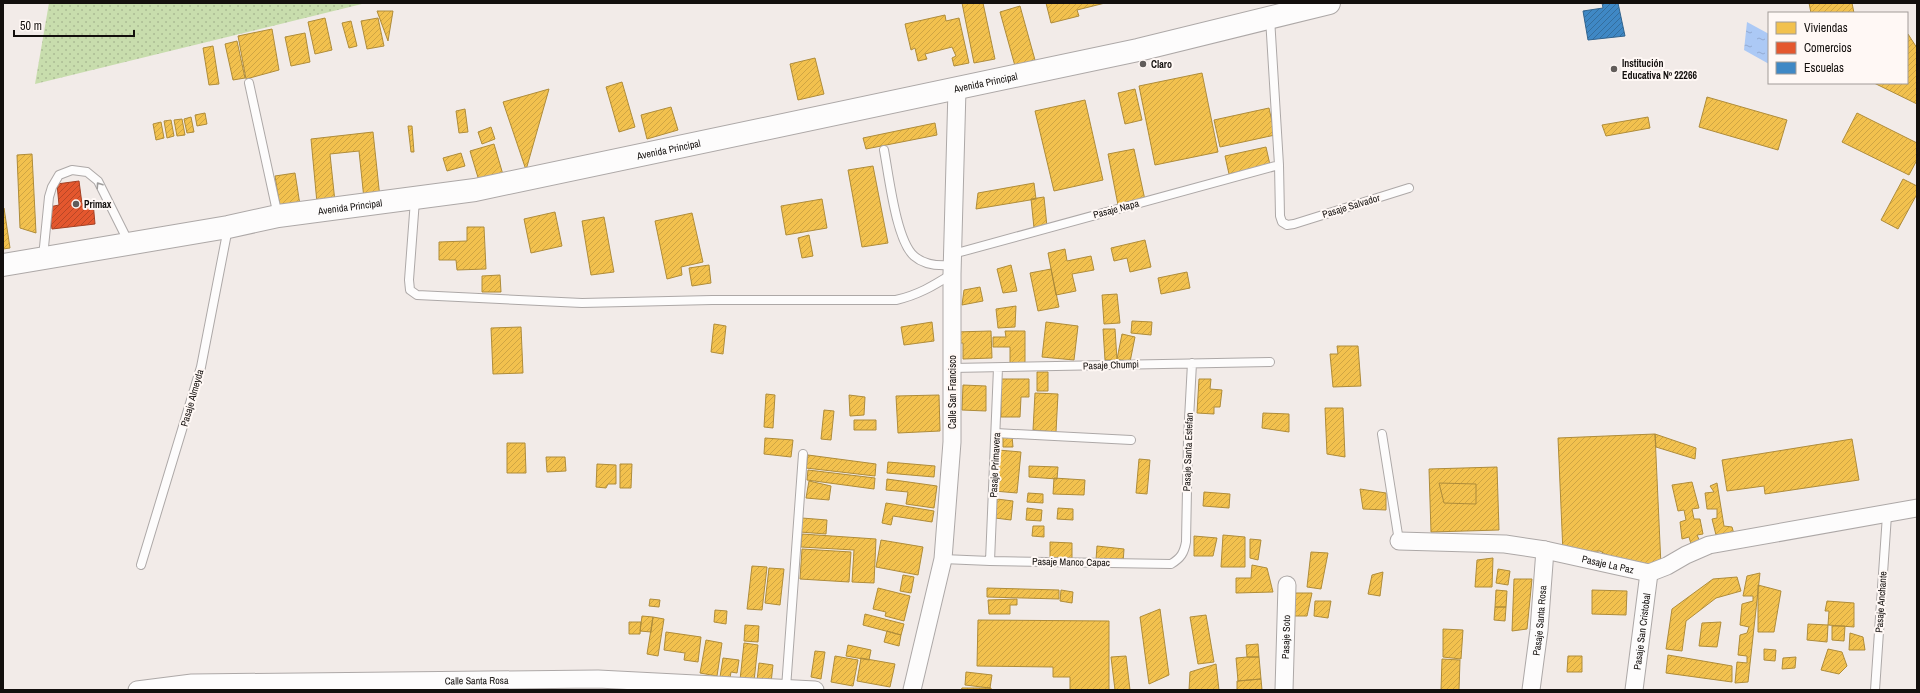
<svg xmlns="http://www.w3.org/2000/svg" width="1920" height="693" viewBox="0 0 1920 693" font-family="'Archivo Narrow',sans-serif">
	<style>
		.grass { fill: url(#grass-dots) }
		.water { fill: url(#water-ripples) }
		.homes { fill: url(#homes-hatch); stroke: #af8c3a }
		.shops { fill: url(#shops-hatch); stroke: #a54124 }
		.schools { fill: url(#schools-hatch); stroke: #32648e }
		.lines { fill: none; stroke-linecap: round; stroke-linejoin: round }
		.lane-casing { stroke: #ada8a7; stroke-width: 10 }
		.street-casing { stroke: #ada8a7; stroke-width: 19 }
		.secondary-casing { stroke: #ada8a7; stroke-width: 24 }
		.lane { stroke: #fdfcfc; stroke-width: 8 }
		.street { stroke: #fdfcfc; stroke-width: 17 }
		.secondary { stroke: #fdfcfc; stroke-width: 22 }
		.oneway { stroke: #9f9d9c }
		.poi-dot { fill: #615c5a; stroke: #fff8f5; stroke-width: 1.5 }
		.labels { text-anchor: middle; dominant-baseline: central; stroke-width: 4; stroke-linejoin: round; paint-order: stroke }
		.poi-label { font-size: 10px; font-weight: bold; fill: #130f0d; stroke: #fff8f5; text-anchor: start }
		.street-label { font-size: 10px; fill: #130f0d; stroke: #fff8f5 }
	</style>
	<defs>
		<pattern id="grass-dots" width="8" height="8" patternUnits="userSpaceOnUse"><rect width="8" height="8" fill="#c8ddad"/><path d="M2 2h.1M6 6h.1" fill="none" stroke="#abbc94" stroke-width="1.8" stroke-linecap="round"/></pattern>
		<pattern id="water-ripples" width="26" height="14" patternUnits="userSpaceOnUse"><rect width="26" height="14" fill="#acc9f5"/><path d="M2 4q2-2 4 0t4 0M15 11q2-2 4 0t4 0" fill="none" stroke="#93abd1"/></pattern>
		<pattern id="homes-hatch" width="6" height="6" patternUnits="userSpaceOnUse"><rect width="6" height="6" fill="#f2c14e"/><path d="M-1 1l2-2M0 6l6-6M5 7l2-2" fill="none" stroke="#cfa543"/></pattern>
		<pattern id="shops-hatch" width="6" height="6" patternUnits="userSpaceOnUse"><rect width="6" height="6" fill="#e4572e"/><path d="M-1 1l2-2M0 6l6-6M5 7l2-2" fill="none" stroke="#b84626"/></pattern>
		<pattern id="schools-hatch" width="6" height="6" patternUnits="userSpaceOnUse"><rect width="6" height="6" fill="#3f88c5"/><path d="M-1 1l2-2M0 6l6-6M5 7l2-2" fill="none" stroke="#346e9e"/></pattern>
	</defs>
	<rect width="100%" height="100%" fill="#f2ebe8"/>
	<path class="grass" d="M49,3H366L35,84Z"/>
	<path class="water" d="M1747,22L1769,34V64L1744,50Z"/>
	<path class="homes" d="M962,3H983L995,59L974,63Z
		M1046,3H1105L1077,10L1079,16L1051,23Z
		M1809,3H1852L1854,13H1862H1811Z
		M1020,6L1035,60L1015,66L1000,12Z
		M377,11H393L388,41Z
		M945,15L946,21L959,18L969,63L954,66L952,58L956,56L952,47L925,54L927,59L918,61L915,48L911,50L905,24Z
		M325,18L332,50L315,54L308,22Z
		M378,18L384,46L367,49L361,21Z
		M351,21L357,46L349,48L342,23Z
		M272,29L279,70L246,79L238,36Z
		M305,33L310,62L291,66L285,37Z
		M1908,34L1917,48V104L1874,83H1907Z
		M237,41L245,78L233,80L225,44Z
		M213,46L219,84L209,85L203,48Z
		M815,58L824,94L798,100L790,64Z
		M1202,73L1218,152L1155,165L1139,86Z
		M622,82L635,127L619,132L606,87Z
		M549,89L526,170L503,102Z
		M1135,89L1142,120L1125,124L1118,93Z
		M1707,97L1787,120L1778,150L1699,127Z
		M1085,100L1103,180L1054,191L1035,111Z
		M671,107L678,130L647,139L641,115Z
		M1269,108L1275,135L1220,147L1214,120Z
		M465,109L468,132L459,133L456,111Z
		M205,113L207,124L197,126L195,115Z
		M1857,113L1917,143V160L1909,175L1842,142Z
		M191,117L194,132L187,133L184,119Z
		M1648,117L1650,128L1606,136L1602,125Z
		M182,119L185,135L177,136L174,120Z
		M171,120L174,136L167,138L164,121Z
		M161,122L164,138L156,140L153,124Z
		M935,123L937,135L866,149L863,138Z
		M408,126H412L414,152H411Z
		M491,127L495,139L482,144L478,132Z
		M373,132L380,198L364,199L359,151L330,154L335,202L317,203L311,139Z
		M494,144L504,178L480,184L470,151Z
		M1266,147L1270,165L1229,174L1225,156Z
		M1134,149L1145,200L1118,205L1108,154Z
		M461,153L465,166L447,171L443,158Z
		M32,154L36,233L20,228L17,155Z
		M873,166L888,243L862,247L848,170Z
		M295,173L300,205L280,208L275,176Z
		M1903,179L1917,186V194L1898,229L1881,220Z
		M1034,183L1036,199L976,209L978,193Z
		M1044,197L1047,227L1034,228L1031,199Z
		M822,199L827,228L786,235L781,206Z
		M3,208H4L10,248L3,249Z
		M555,212L562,246L531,253L524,219Z
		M692,213L703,262L681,267L682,275L667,279L655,221Z
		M604,217L614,272L591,275L582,221Z
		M467,227H484L486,269L457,270L456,260H439V242L467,241Z
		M809,235L813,256L802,258L798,238Z
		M1145,240L1151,267L1130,272L1127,258L1114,261L1111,248Z
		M1065,249L1067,261L1091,256L1094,270L1072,274L1076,291L1056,295L1048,253Z
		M709,265L711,283L692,286L689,268Z
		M1011,265L1017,291L1003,293L997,269Z
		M1051,269L1059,307L1038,311L1030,273Z
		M1187,272L1190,288L1161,294L1158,278Z
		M500,275L501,292H482V276Z
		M980,287L983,301L962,305L964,290Z
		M1117,294L1120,323L1104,324L1102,295Z
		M1016,306L1015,327L998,328L996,309Z
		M1132,321L1152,322L1151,335L1131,333Z
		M932,322L934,341L904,345L901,327Z
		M1046,322L1078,326L1074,360L1042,357Z
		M714,324L726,326L723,354L711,352Z
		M521,327L523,373L493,374L491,328Z
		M1103,329H1115L1117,360H1105Z
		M991,331L992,358L963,359V343H955V332Z
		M1005,331H1025V365H1010V347H993V337H1006Z
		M1122,334L1135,337L1130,362L1117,359Z
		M1337,346H1358L1361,386L1333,387L1330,354H1338Z
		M1037,372H1048V391H1037Z
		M1001,379H1029V397H1021L1020,417H1001Z
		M1199,379H1211L1210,389L1222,390L1220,407H1214V414L1197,413Z
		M963,385L986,386V411L962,410Z
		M1035,393L1058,394L1056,432L1033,430Z
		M766,394L775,395L773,428L764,427Z
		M849,395L865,397L864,415L850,416Z
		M939,395L940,431L898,433L896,396Z
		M1325,408H1343L1345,457L1327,454Z
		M824,410L834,411L831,440L821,439Z
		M1263,413L1289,414V432L1262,428Z
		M854,420H876V430H854Z
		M1655,434L1661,566L1627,567L1600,551L1563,553L1558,438Z
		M1655,434L1696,448L1695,459L1656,447Z
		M1003,436H1012L1013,447H1003Z
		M765,438L793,440L791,457L764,454Z
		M1852,439L1859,480L1765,494L1764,486L1727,491L1722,460Z
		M507,443H525L526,473H507Z
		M998,450L1021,452L1017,493L994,491Z
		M808,455L876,464L875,476L806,468Z
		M546,457H565L566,471L547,472Z
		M1139,459L1150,460L1147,494L1136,493Z
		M888,462L935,466L934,477L887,473Z
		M597,464L616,465V484H608L606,488L596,487Z
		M620,464H632L631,488H620Z
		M1029,466L1058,467L1057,479L1029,477Z
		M1497,467L1499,530L1431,532L1429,469Z
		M808,470L875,478L874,489L807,480Z
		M1054,478L1085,480L1084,495L1053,494Z
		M887,479L937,486L934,508L906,504L908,492L886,490Z
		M809,481L831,486L829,500L806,498Z
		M1692,482L1699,508L1692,509L1694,519H1700L1703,534L1697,535L1701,544H1691L1689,537L1682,539L1680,522L1686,520L1684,510L1678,511L1672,485Z
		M1439,483L1476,484V504L1444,503Z
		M1717,483L1724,526L1732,527L1734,534L1716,535L1712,519L1717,518V509H1707L1705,493L1714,492L1710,486Z
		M1360,489L1386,493V510L1363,509Z
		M1204,492L1230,494L1229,508L1203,506Z
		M1028,493L1043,494V503L1027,502Z
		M997,499L1013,501L1011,520L995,518Z
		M886,503L934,511L932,522L893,516L891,525L882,523Z
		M1027,508L1042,510L1041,521L1026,520Z
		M1058,508L1073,509V520L1057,519Z
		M802,518L827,520L826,534L800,532Z
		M1033,526H1044V537L1032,536Z
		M802,534L876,539L874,583L852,582L854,550L801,547Z
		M1223,535L1245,537V567H1221Z
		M1194,536L1217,538L1213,556H1194Z
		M1250,539L1261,540L1258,560L1250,558Z
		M881,540L923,547L918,575L876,567Z
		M1050,542L1072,543V561L1050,560Z
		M1097,546L1124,549L1123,563L1096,560Z
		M802,549L851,552L849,582L800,579Z
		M1311,552L1328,553L1321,589L1307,587Z
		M1493,558L1492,587H1475L1477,560Z
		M1252,565L1267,568L1273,592L1236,593V578H1251Z
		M752,566L767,567L762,610L747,609Z
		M769,568L784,569L780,605L765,603Z
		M1498,569L1510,571L1508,585L1496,583Z
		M1383,572L1380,596L1368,594L1372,575Z
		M1760,573L1748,682L1735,683L1737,662L1747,663V656L1738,655L1740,635L1747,633L1749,627L1740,625L1742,604L1753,601V596H1743L1747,576Z
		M903,575L914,577L911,593L900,591Z
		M1737,577L1741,591L1716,598L1686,621L1682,651L1666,649L1672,609L1713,579Z
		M1514,579H1532L1527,629L1512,631Z
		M1758,585L1781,591L1774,632H1758Z
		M878,588L910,596L904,621L885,616L886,612L873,609Z
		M987,588L1059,590V599L987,597Z
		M1061,590L1073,592L1072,603L1060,601Z
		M1496,590L1507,591L1506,607H1495Z
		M1592,590L1627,591L1626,615L1592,614Z
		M1295,593H1312L1307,616H1293Z
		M650,599L660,600L659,607L649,606Z
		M1017,599V605H1010V614H989L988,600Z
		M1315,601H1331L1328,618L1314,616Z
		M1827,601L1854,603V627L1828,625L1829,611H1825Z
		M1495,607H1506L1505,621L1494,620Z
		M1160,609L1169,675L1149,684L1140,617Z
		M715,610L727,611L726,624L714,622Z
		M865,614L904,624L901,635L863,625Z
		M1206,615L1214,662L1198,664L1190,617Z
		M642,616L653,617L651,632L640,631Z
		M653,617L664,619L658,656L647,654Z
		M978,620L1109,621V690H1070V677H1053V667L977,666Z
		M629,622H641L640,634H629Z
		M1721,622L1717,647L1699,646L1702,623Z
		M1808,624L1828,625L1827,642L1807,640Z
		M745,625L759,626L758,642L744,641Z
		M1832,626H1845L1844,641L1832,640Z
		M1443,629L1463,630L1461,659L1443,657Z
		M887,631L901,635L899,646L884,642Z
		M666,632L701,637L698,662L684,660L685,653L664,650Z
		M1850,633L1863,637L1865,650H1849Z
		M706,640L722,643L717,676L700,673Z
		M744,643L758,645L754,681L740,680Z
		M1258,644L1259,657H1247L1246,645Z
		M848,645L871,650L869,660L846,656Z
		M1764,649L1776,650L1775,661L1764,660Z
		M1828,649L1842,652L1847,666L1839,674L1821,670Z
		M815,651L825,652L821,679L811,677Z
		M1668,655L1732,666V682L1666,673Z
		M835,656L858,660L853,686L831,682Z
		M1126,656L1130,690H1115L1111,657Z
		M1568,656H1582V672H1567Z
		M1247,657H1259L1261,679L1238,681L1236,658Z
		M1796,657L1795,668L1782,669L1783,658Z
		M723,658L739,660L737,673L731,672L730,678L720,677Z
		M861,658L895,664L890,687L857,681Z
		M1442,659L1460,660L1459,690H1441Z
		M759,663L773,665L771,683L757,681Z
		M1216,664L1219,690H1189L1190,672Z
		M966,672L992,675L990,688L965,685Z
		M1261,679L1262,690H1237V681Z
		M962,688H991V690H961Z"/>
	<path class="shops" d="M79,181L82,204L93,202L95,224L52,229L49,207L59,205L57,184Z"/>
	<path class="schools" d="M1602,3H1618L1625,36L1588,40L1583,11L1603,8Z"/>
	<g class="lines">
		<defs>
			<path id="lane" d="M1270,18L1279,165L1280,216L1282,222L1287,225L1294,224L1409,188
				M249,83L278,216
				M884,150C889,176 896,240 914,256C924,265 940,266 952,265
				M415,200L409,280L410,290L417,295L582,303L712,300H896C918,295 933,286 952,274
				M953,254L1279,165
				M43,257L49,197L52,187L59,175L72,170L87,172L98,181L129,243
				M952,368L1270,362
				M996,433L1131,440
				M1382,434L1399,541
				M943,559L990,561L1171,564C1181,558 1184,553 1186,542L1188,438L1192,363
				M990,561L998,368
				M141,565L201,367L228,228
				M786,688L803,454
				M1875,690L1887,515"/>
			<g id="street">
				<path id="s1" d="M1399,541L1505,544L1545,550L1649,573L1667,566L1686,555L1709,545L1917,508"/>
				<path id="s2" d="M137,690L192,683L598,679L815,690"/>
				<path d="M912,690L943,559L952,442V274L957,89"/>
				<path id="s3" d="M1284,690L1287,585"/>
				<path id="s4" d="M1531,690L1539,630L1545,550"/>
				<path id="s5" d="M1634,690L1649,573"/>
			</g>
			<g id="secondary">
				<path id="s6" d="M3,265L228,227L278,216L475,190L1138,50L1329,3"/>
			</g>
		</defs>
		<use href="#lane" class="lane-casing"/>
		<use href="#street" class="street-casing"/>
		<use href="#secondary" class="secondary-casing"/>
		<use href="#lane" class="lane"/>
		<use href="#street" class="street"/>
		<use href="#secondary" class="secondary"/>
	</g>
	<defs><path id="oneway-chevron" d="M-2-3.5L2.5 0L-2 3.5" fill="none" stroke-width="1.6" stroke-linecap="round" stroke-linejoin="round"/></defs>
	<use class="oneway" href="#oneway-chevron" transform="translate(99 185) rotate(-124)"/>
	<g class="poi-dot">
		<circle cx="1143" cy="64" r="4"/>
		<circle cx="1614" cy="69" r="4"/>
		<circle cx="76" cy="204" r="4"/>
	</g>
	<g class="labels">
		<g class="poi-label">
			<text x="1622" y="63">Institución<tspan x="1622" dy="12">Educativa Nº 22266</tspan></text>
			<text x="1151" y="64">Claro</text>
			<text x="84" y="204">Primax</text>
		</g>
		<g class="street-label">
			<text stroke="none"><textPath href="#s6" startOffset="1000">Avenida Principal</textPath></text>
			<text stroke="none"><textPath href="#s6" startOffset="676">Avenida Principal</textPath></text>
			<text stroke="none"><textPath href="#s6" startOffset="352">Avenida Principal</textPath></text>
			<text transform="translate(1351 206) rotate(-17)">Pasaje Salvador</text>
			<text transform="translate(1116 209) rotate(-15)">Pasaje Napa</text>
			<text transform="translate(1111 365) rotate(-2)">Pasaje Chumpi</text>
			<text transform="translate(952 392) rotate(-90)">Calle San Francisco</text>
			<text transform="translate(192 398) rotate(-74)">Pasaje Almeyda</text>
			<text transform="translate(1188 452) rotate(-88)">Pasaje Santa Estefan</text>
			<text transform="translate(995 465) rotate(-87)">Pasaje Primavera</text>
			<text transform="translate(1071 562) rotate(1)">Pasaje Manco Capac</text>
			<text stroke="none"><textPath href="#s1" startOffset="211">Pasaje La Paz</textPath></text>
			<text transform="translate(1881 602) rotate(-86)">Pasaje Anchante</text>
			<text stroke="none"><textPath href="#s4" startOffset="70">Pasaje Santa Rosa</textPath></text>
			<text stroke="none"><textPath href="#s5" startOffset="59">Pasaje San Cristobal</textPath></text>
			<text stroke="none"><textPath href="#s3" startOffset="53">Pasaje Soto</textPath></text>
			<text stroke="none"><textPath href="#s2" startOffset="340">Calle Santa Rosa</textPath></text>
		</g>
	</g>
	<rect width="1920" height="693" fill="none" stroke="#130f0d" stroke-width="8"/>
	<rect x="1768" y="12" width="140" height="72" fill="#fff8f5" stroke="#a19b98"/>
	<rect x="1776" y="22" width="20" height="12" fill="#f2c14e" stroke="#a19b98"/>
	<text x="1804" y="32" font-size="12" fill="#130f0d">Viviendas</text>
	<rect x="1776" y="42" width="20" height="12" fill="#e4572e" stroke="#a19b98"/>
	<text x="1804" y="52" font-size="12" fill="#130f0d">Comercios</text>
	<rect x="1776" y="62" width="20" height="12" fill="#3f88c5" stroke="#a19b98"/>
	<text x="1804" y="72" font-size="12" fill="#130f0d">Escuelas</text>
	<path d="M14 30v6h120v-6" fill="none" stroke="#130f0d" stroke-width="2"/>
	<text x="20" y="30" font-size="12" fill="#130f0d" stroke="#fff8f5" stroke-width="3" paint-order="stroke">50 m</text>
</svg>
